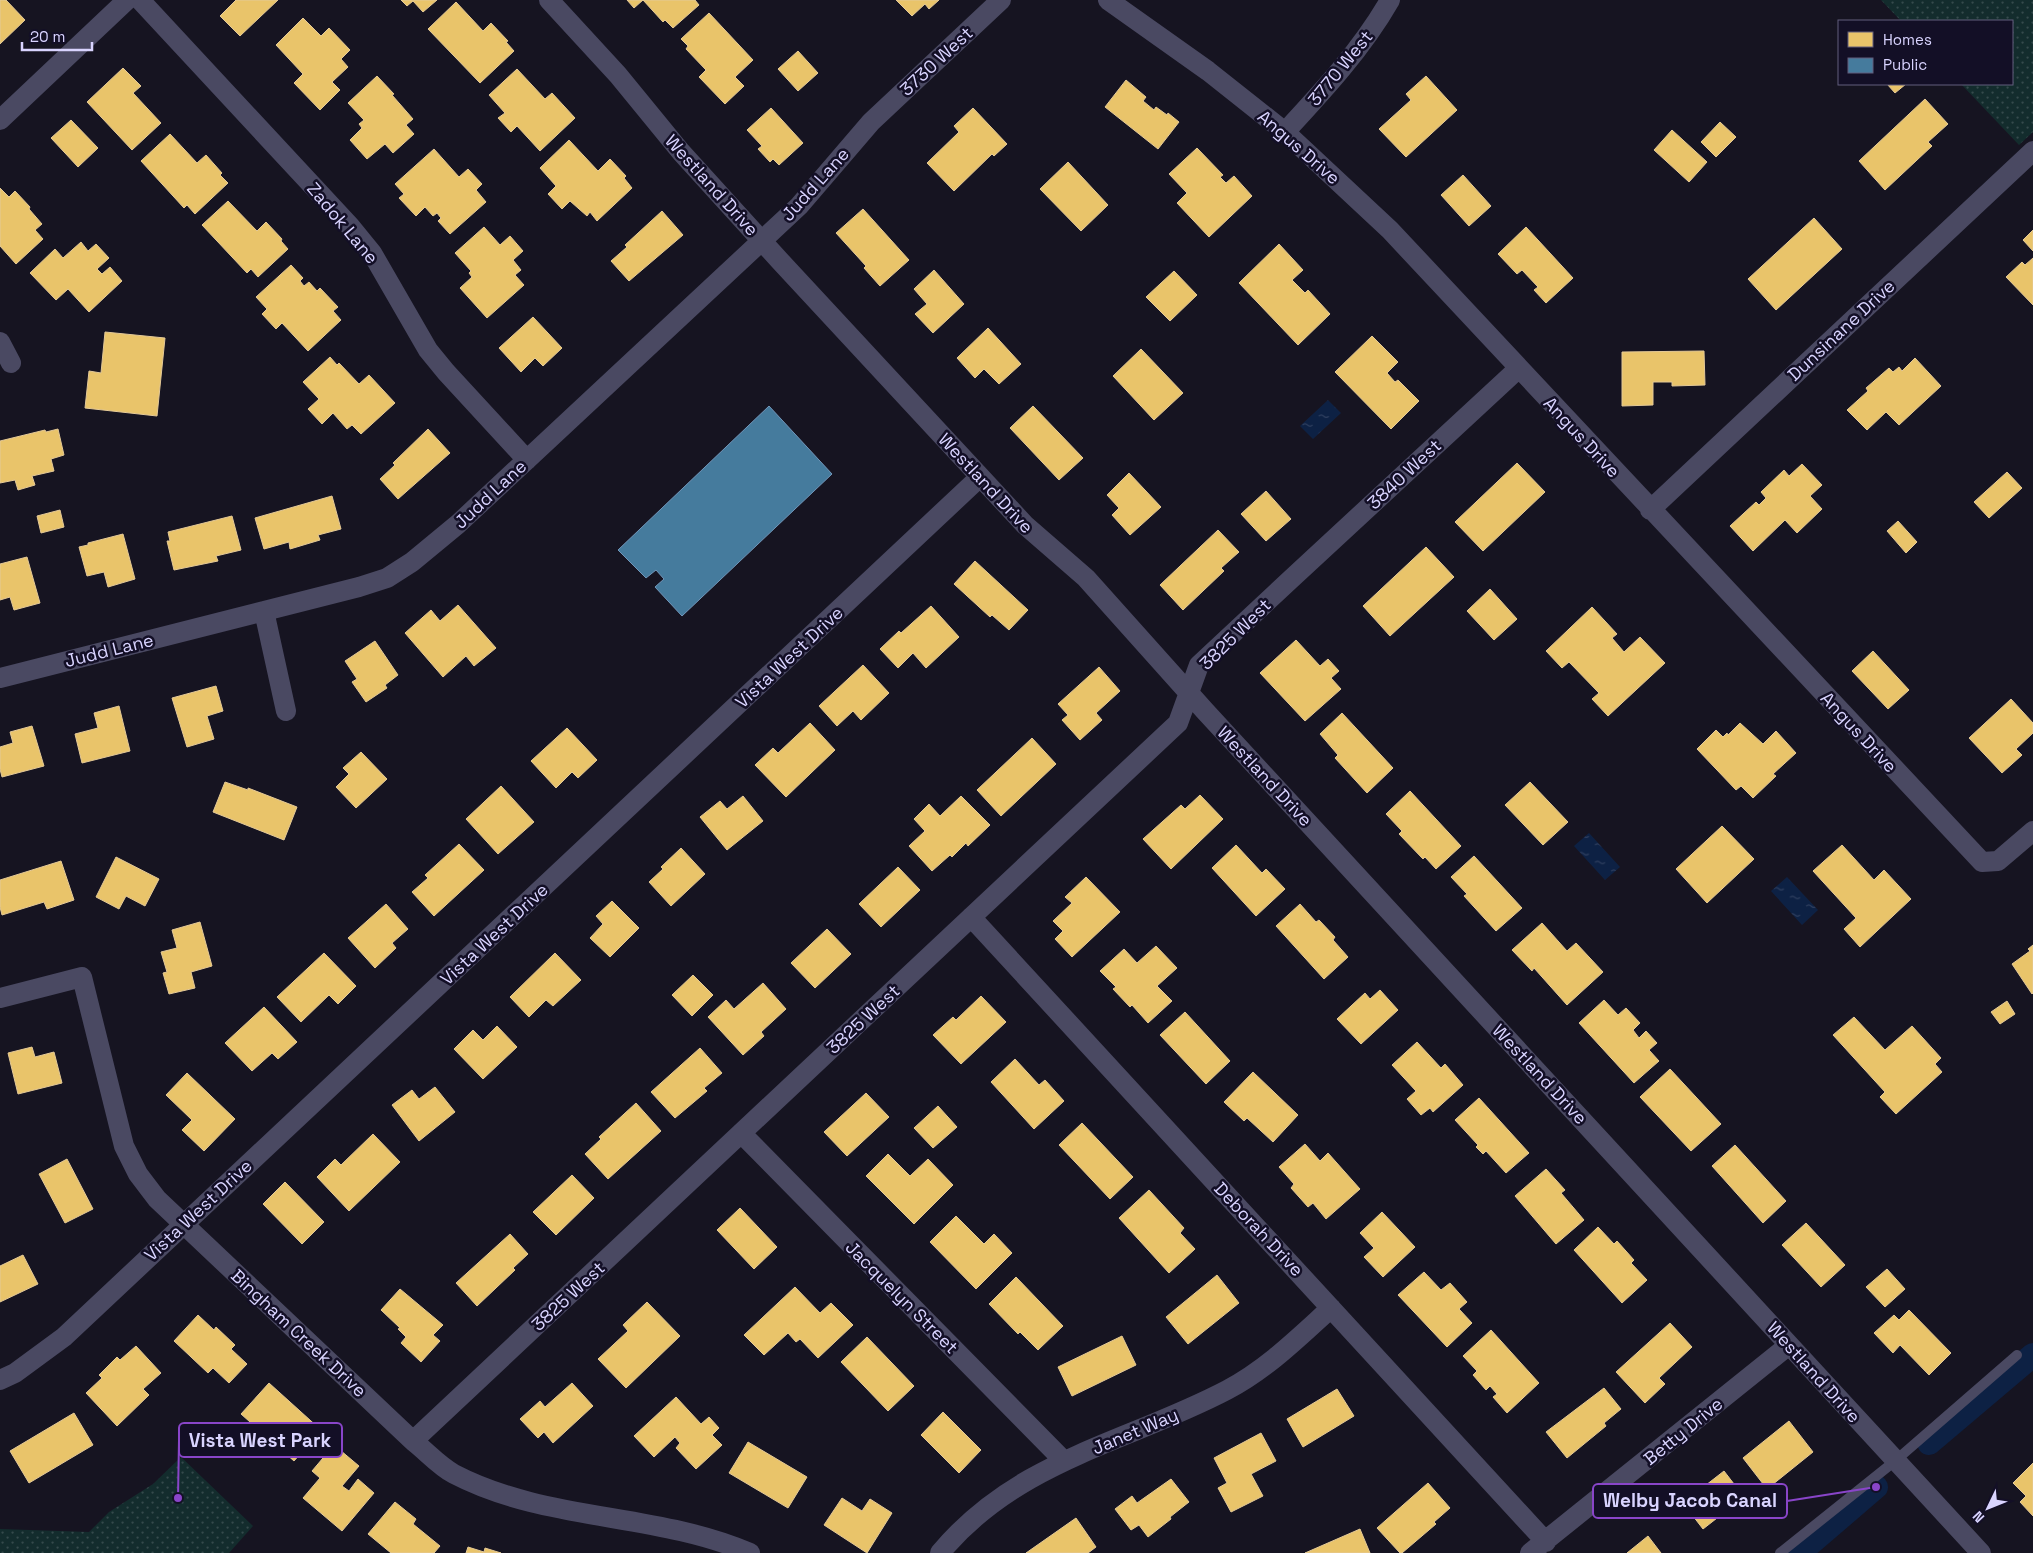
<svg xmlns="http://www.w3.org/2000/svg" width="2033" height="1553" viewBox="0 0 2033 1553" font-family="'Space Grotesk',sans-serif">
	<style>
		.grass { fill: url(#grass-dots) }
		.water { fill: url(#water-ripples) }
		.homes { fill: #e9c46a; stroke: #e4c997 }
		.public { fill: #457b9d; stroke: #7196ba }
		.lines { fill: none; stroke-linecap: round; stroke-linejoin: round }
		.canal { stroke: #0d2144; stroke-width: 24 }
		.lane { stroke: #4a4962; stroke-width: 10 }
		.street { stroke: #4a4962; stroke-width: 20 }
		.labels { text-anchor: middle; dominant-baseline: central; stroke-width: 5; stroke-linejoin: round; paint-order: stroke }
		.street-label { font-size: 18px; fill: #d9d4ff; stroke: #130f26 }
		.leader { fill: none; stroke: #8945c9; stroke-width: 2 }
		.callout-dot { fill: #8945c9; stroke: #130f26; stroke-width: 2 }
		.callout { fill: #130f26; stroke: #8945c9; stroke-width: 2 }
		.callout-label { font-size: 19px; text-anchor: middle; font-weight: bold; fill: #d9d4ff }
	</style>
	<defs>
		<pattern id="grass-dots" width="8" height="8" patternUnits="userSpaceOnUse" patternTransform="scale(1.25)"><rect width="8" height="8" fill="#132c2d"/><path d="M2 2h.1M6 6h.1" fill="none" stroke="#354a4c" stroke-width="1.8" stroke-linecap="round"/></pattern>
		<pattern id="water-ripples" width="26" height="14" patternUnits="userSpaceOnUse" patternTransform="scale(1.25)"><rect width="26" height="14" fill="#0d2144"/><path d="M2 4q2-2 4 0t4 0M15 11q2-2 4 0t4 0" fill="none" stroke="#304060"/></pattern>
	</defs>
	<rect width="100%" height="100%" fill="#161421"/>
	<path class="grass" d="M1881,0H2033V132L2019,145L1961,84H2012V21H1901Z
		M181,1457L253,1526L229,1553H0V1529L89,1532L109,1512L153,1484Z"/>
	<path class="water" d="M1328,400L1341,413L1313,439L1300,426Z
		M1589,833L1620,867L1605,880L1574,846Z
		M1787,877L1818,910L1802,925L1771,891Z"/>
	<path class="homes" d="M0,0H6L25,20L0,44Z
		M236,0H278L240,36L220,16Z
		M401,0H437L423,12L413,1L407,6Z
		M627,0H695L699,5L673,28L665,20L663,22L643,0L634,8Z
		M896,0H939L929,9L925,4L912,16Z
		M456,2L483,31L491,23L508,41L506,42L514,51L480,83L428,29Z
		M709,13L753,60L735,77L744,86L725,104L699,77L706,70L686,49L688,46L681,39Z
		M303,18L321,36L329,28L350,50L341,59L348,67L332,82L340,90L320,110L294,83L303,74L276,45Z
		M798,51L818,73L798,91L778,69Z
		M123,68L141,86L133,93L161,123L132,150L87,102Z
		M517,69L545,99L552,93L575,118L540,151L517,126L511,132L498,118L505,113L489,95Z
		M377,76L394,94L392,95L413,119L406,125L414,134L393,153L385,144L367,159L350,140L362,128L359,124L364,120L348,103Z
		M1426,76L1457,110L1406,157L1379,129L1411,100L1406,94Z
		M1126,80L1146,97L1143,101L1154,110L1156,107L1167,115L1168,113L1179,122L1158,149L1105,107Z
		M1887,84H1906L1895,93Z
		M1925,99L1948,124L1928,142L1932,146L1885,190L1859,161Z
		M771,108L803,143L779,165L773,159L770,162L758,149L762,146L747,130Z
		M973,108L1007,144L994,156L992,154L954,191L927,163L959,132L954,126Z
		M71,120L98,148L78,167L51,138Z
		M1720,122L1736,137L1716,157L1701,142Z
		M1672,130L1707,162L1689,182L1654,150Z
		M170,134L197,163L206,155L222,173L220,175L228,183L195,214L187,205L184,208L141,161Z
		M569,140L598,171L610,159L626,176L624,178L632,188L597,221L590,212L587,216L570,201L562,209L548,194L556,186L540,168Z
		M1197,148L1223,175L1220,177L1226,183L1234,176L1252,196L1209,237L1177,203L1187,193L1169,174Z
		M434,149L459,177L468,169L482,184L476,190L486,202L450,234L438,221L441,218L437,213L433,216L425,207L416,216L399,198L404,194L395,184Z
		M1068,162L1108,205L1081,231L1040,189Z
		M1463,175L1491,206L1469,226L1441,195Z
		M0,188L9,197L15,191L30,207L29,209L42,224L35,230L43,239L16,264L0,246Z
		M228,201L257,231L266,222L282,239L281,241L288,249L258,277L251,269L247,273L202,225Z
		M863,209L909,260L880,286L864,268L866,266L836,233Z
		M662,211L683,235L629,281L611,261L627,247L625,245Z
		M1814,218L1842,249L1776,310L1748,279Z
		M484,227L500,245L510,236L523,251L513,260L521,270L515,275L524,285L487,318L460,288L472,277L469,273L471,271L455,253Z
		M1526,227L1573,278L1546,303L1534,290L1538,287L1522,270L1517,274L1498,254Z
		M2033,230V251L2023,240Z
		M81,242L88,251L96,244L109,258L97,269L102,274L110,267L122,281L89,312L68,289L56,300L30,273L55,249L63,258Z
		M1279,244L1303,270L1292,280L1305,293L1308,290L1330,314L1298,345L1239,283Z
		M2033,258V305L2006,277L2022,262L2025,265Z
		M291,265L303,278L300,281L304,286L309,282L317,291L320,288L338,307L333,311L341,320L308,351L282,323L276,329L262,314L267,309L256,297Z
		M934,270L964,304L933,333L915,314L927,304L914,289Z
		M1174,271L1197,295L1170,321L1146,297Z
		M533,317L562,348L543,366L535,358L521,372L499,348Z
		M988,328L1021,364L999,384L984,369L975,378L957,358Z
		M105,332L165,338L157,416L85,408L89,371L101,373Z
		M1372,336L1398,362L1387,373L1395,382L1398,380L1419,401L1391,429L1335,372Z
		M1141,349L1183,393L1154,420L1113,376Z
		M1704,351L1705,385L1672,386V382H1653V405L1622,406V352Z
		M330,357L337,365L339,363L359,384L369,375L395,403L361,434L352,425L347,429L333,413L322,424L308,409L319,399L303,382Z
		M1915,358L1941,386L1899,425L1886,412L1867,430L1847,410L1868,391L1866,388L1889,368L1893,372L1899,367L1902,371Z
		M1033,406L1083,458L1059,480L1010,428Z
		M58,429L64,455L51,459L54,471L32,476L35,485L18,490L15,480L0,483V441L45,430L46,432Z
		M428,429L450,453L398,499L380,479L395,465L393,463Z
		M1517,463L1545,492L1483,551L1455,522Z
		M1802,464L1822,485L1810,496L1822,509L1797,533L1785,520L1753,551L1730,526L1756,502L1759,505L1766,498L1761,492L1784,470L1789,476Z
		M2007,472L2022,488L1989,518L1974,502Z
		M1129,473L1161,507L1130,535L1112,515L1119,508L1107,495Z
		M1266,491L1291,519L1266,541L1241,514Z
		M332,496L341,529L318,535L320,540L290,549L289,542L264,549L255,518Z
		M60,510L64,527L41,533L37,516Z
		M232,516L241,550L216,556L218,561L174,570L167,541H170L168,532Z
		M1898,521L1917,542L1906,553L1887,531Z
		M1218,530L1239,552L1221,568L1224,571L1183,610L1160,585Z
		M123,534L135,579L108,587L104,572L87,576L79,547L88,545V543Z
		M1426,547L1454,577L1390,636L1363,606Z
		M27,557L40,603L14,610L10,597L0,600V564Z
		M975,561L1028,610L1009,630L992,615L990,617L954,584Z
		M1490,589L1517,619L1494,640L1467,611Z
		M458,605L496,648L474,666L466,656L443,677L405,633L431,610L440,621Z
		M931,606L959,637L926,668L913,653L898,668L880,649L899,631L901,633Z
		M1592,607L1617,634L1612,638L1624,652L1640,637L1665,663L1608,716L1592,699L1599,693L1569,662L1562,668L1546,651Z
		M1296,640L1320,666L1328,659L1339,671L1331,678L1341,689L1305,721L1260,673Z
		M375,641L398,675L385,685L387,688L366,702L352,682L357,679L345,661Z
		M1873,651L1909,690L1888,709L1852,671Z
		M863,665L889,693L861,720L853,711L837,726L819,706Z
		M1099,667L1120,691L1096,713L1102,720L1080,740L1062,720L1068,715L1058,704Z
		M216,686L223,711L207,716L214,739L187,747L172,698Z
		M2011,699L2033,723V733L2016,749L2022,755L2002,773L1969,738Z
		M119,706L130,751L82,763L75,734L98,728L94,713Z
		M1342,713L1393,768L1367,793L1335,758L1338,755L1320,734Z
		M810,723L835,750L786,797L755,765L773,748L778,753Z
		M1740,723L1763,744L1776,731L1796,753L1773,774L1776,776L1753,798L1741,786L1736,790L1697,749L1716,730L1723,737L1727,733L1728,735Z
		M32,726L44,766L2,777L0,769V747L13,743L10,732Z
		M567,728L597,760L578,778L572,772L556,788L531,761Z
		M1032,738L1056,764L1001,816L977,790Z
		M361,752L387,779L356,808L336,787L349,774L343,768Z
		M225,782L248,790V788L297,807L284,840L213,812Z
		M1530,782L1568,822L1543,845L1505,805Z
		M501,786L534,822L498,854L466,819Z
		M1410,791L1461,846L1436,869L1425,857L1423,859L1399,834L1402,831L1386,814Z
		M1200,795L1223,819L1171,869L1143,839L1181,805L1185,809Z
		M743,796L763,821L727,850L700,817L720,801L727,809Z
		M961,796L990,825L968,846L966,843L952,857L950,855L932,871L909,846L925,831L914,819L929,804L940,816Z
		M1722,826L1754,859L1707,903L1676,869Z
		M459,844L484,870L434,916L412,892L428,878L425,875Z
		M1236,845L1262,873L1266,869L1285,889L1256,916L1212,868Z
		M1842,845L1874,880L1884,870L1911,899L1860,947L1844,929L1856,918L1813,871Z
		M681,848L705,874L671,906L649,882L663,869L661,867Z
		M1474,856L1522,908L1496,931L1464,896L1467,894L1451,877Z
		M116,857L159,879L145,906L126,896L119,909L96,897Z
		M61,861L74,900L47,909L44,902L2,915L0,907V880Z
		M898,867L920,890L881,927L859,904Z
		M1086,877L1120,912L1072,957L1055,939L1063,931L1053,921L1072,903L1065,897Z
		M612,901L639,928L610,957L590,938L603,924L596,916Z
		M386,904L408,929L392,943L396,948L375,968L348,938Z
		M1300,904L1316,922L1319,920L1335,937L1333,940L1348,957L1324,979L1276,926Z
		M200,922L212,966L191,972L195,988L169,994L163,973L167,972L161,952L177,948L172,930Z
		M1542,923L1567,951L1576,943L1603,972L1567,1005L1534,968L1532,971L1512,950Z
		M827,929L851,954L815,988L791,963Z
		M2033,945V993L2032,994L2012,964L2030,951L2028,949Z
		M1156,946L1177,968L1157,986L1172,1001L1148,1023L1132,1005L1130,1007L1113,989L1116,987L1100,971L1124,949L1137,963Z
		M324,953L356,986L338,1004L329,995L301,1022L277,997Z
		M555,953L581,980L553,1006L546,1000L529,1017L510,997Z
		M693,975L713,995L692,1016L672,995Z
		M763,983L786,1009L761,1032L764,1036L743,1055L708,1017L726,1000L734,1009Z
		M1380,990L1398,1010L1361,1044L1337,1019L1365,993L1370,999Z
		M981,996L1006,1022L961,1064L933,1035L953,1017L956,1020Z
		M1604,1000L1618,1015L1626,1008L1640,1023L1633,1030L1639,1038L1646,1031L1657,1043L1649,1050L1659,1061L1634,1083L1579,1023Z
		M2007,1001L2015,1014L2000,1024L1991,1012Z
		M264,1007L297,1042L278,1059L272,1053L252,1071L225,1043Z
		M1185,1012L1230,1061L1206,1084L1160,1035Z
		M1854,1017L1885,1050L1912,1026L1941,1058L1935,1064L1942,1072L1896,1114L1880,1097L1885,1092L1833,1035Z
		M497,1026L517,1047L483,1079L454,1049L473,1030L483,1040Z
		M1417,1042L1441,1068L1445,1064L1463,1085L1433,1112L1430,1108L1421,1115L1407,1099L1416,1091L1392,1065Z
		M32,1047L35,1057L54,1052L62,1083L18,1094L8,1053Z
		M700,1048L722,1073L704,1088L707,1091L675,1118L651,1092Z
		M1015,1059L1039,1085L1045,1080L1064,1101L1034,1129L991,1082Z
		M1670,1069L1721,1124L1691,1151L1640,1097Z
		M1253,1072L1298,1115L1273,1142L1247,1118L1244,1121L1224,1102Z
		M187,1073L235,1119L204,1151L182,1130L192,1120L166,1095Z
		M435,1087L455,1112L419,1141L392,1105L412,1090L419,1099Z
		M866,1093L889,1117L847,1156L824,1132Z
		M1479,1098L1529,1153L1506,1173L1486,1151L1483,1154L1476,1147L1478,1145L1455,1120Z
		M636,1103L661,1131L608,1179L585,1154L601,1139L599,1137Z
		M938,1106L957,1127L933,1148L914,1128Z
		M1082,1123L1133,1177L1110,1199L1059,1145Z
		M373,1134L400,1162L349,1211L317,1177L335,1159L341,1165Z
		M1305,1144L1320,1161L1328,1153L1360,1189L1326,1219L1313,1203L1308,1207L1291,1188L1294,1184L1279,1167Z
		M1735,1145L1786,1201L1763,1223L1712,1166Z
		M888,1154L910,1176L928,1159L953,1185L914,1224L866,1176Z
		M67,1159L93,1209L65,1223L39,1174Z
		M1546,1169L1565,1190L1561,1193L1584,1220L1556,1244L1515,1196Z
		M572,1175L594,1198L556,1235L533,1212Z
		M285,1182L324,1222L302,1244L263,1204Z
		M1149,1190L1184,1228L1180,1233L1195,1249L1169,1273L1119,1218Z
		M740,1208L777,1247L754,1269L717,1230Z
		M1382,1212L1415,1247L1383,1277L1364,1257L1374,1248L1360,1233Z
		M956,1216L984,1244L994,1234L1012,1253L976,1289L930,1242Z
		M1806,1223L1845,1265L1821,1287L1782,1245Z
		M1598,1227L1614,1244L1617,1241L1634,1260L1631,1263L1647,1280L1622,1303L1574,1250Z
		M510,1234L528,1254L513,1268L515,1270L477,1306L456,1283Z
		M23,1255L38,1284L0,1302V1266Z
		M1887,1269L1905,1289L1885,1307L1866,1287Z
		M1424,1272L1441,1290L1450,1283L1467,1302L1459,1309L1472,1323L1447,1347L1398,1295Z
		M1217,1275L1239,1303L1188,1344L1166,1317Z
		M1016,1277L1063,1326L1038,1350L1020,1332L1018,1334L989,1304Z
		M795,1287L820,1313L831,1303L853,1325L818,1358L800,1339L796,1342L788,1333L764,1355L744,1335Z
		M400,1289L443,1325L433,1335L440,1341L421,1362L401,1343L406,1337L398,1329L400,1328L381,1310Z
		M647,1302L680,1336L626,1388L598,1359L628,1331L623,1325Z
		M1909,1310L1951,1353L1929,1375L1900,1345L1893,1353L1874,1333L1894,1315L1899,1320Z
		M198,1315L214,1330L216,1327L235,1345L231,1349L247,1364L229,1383L213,1368L208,1373L174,1341Z
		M1670,1323L1692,1347L1659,1378L1665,1384L1645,1403L1616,1372Z
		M1491,1330L1539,1383L1507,1413L1493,1397L1497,1394L1490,1386L1486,1390L1473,1375L1477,1371L1463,1356Z
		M1122,1336L1136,1365L1072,1396L1058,1367Z
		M867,1337L914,1386L888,1411L841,1362Z
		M136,1346L161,1373L143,1389L149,1395L117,1426L86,1393L102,1378L99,1375L117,1357L120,1360Z
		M269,1383L321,1430L294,1461L241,1414Z
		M572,1383L593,1406L553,1443L544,1432L538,1438L520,1419L540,1401L545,1407Z
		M1604,1388L1621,1409L1604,1423L1606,1426L1567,1458L1546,1432Z
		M1337,1389L1354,1416L1303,1447L1287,1419Z
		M676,1397L701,1424L709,1417L719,1428L712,1435L722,1445L696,1469L676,1448L680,1443L675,1437L654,1457L634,1436Z
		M943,1412L981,1450L959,1473L921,1435Z
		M74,1413L93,1445L29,1483L10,1451Z
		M1789,1421L1813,1452L1767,1489L1743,1458Z
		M1261,1433L1276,1461L1251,1474L1263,1496L1231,1512L1218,1488L1227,1483L1214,1458Z
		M748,1442L807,1477L788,1508L729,1473Z
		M334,1445L359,1466L342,1486L349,1491L358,1479L374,1493L342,1531L303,1498L320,1478L312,1471Z
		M2033,1463V1516L2020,1502L2026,1496L2013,1483Z
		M1724,1471L1744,1497L1703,1529L1683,1503Z
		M1171,1479L1189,1502L1170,1517L1171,1519L1148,1537L1139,1525L1131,1530L1115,1509L1132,1496L1137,1503Z
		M1428,1483L1450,1508L1434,1522L1436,1524L1402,1553H1400L1377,1528Z
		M842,1498L862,1511L870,1499L892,1513L867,1553L824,1525Z
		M395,1502L416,1519L413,1524L440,1546L434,1553H391L368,1534Z
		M1076,1518L1096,1547L1088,1553H1026Z
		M1360,1529L1370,1553H1305Z
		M1648,1536L1661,1553H1627Z
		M468,1547L484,1552L485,1548L501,1553H466Z"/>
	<path class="public" d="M769,406L832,474L682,616L655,587L664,579L656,570L646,578L618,550Z"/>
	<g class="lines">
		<path class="canal" d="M1929,1443L2033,1355
			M1799,1553L1876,1487"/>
		<path class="lane" d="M1780,1553L1895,1461L2017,1355"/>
		<path class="street" d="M140,0L350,226L372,253L428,350L446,372L527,460
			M549,0L618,75L681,152L781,262L1025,525L1086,578L1205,711L1981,1553
			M1108,0L1208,71L1285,132L1390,230L1982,862L1998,861L2033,831
			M0,120L127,0
			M1285,132C1323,91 1362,49 1390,0
			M0,342L11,363
			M1650,510L2033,151
			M264,611L286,711
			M0,678L359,587L387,578L412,562L458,524L799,206L871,122L1001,0
			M971,917L1546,1542
			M0,998L82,977L124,1146L138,1174L157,1199L413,1441C426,1451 439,1466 454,1474C546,1522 655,1512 750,1553
			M741,1133L1063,1460
			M0,1380L15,1373L64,1337L980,477
			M413,1441L1178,723L1199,665L1290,580L1519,368
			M940,1553C1017,1460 1126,1443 1227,1390C1267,1369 1299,1337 1331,1308
			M1530,1553L1789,1345"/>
	</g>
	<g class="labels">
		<g class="street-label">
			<text transform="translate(936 61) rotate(-43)">3730 West</text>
			<text transform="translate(1340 68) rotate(-51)">3770 West</text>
			<text transform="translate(1299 147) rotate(41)">Angus Drive</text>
			<text transform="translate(815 184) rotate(-48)">Judd Lane</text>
			<text transform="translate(712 185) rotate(48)">Westland Drive</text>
			<text transform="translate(343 223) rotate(50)">Zadok Lane</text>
			<text transform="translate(1841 330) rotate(-43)">Dunsinane Drive</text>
			<text transform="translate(1582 437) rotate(47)">Angus Drive</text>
			<text transform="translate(1404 474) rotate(-43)">3840 West</text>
			<text transform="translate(986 483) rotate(47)">Westland Drive</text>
			<text transform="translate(490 494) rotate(-43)">Judd Lane</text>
			<text transform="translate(1235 634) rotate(-45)">3825 West</text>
			<text transform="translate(109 650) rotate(-14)">Judd Lane</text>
			<text transform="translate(789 657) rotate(-43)">Vista West Drive</text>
			<text transform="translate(1859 732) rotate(47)">Angus Drive</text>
			<text transform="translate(1265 776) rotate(47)">Westland Drive</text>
			<text transform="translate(494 934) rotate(-43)">Vista West Drive</text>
			<text transform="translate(863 1019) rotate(-43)">3825 West</text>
			<text transform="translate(1540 1074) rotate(47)">Westland Drive</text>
			<text transform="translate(198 1210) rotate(-43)">Vista West Drive</text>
			<text transform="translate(1259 1229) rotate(47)">Deborah Drive</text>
			<text transform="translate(568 1296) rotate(-43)">3825 West</text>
			<text transform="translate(902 1297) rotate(45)">Jacquelyn Street</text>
			<text transform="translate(299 1333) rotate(43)">Bingham Creek Drive</text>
			<text transform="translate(1814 1372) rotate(48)">Westland Drive</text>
			<text transform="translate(1135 1431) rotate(-23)">Janet Way</text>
			<text transform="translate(1683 1431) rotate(-39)">Betty Drive</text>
		</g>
	</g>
	<path class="leader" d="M178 1498L179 1440M1876 1487L1787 1501"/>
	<g class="callout-dot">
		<circle cx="178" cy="1498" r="5"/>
		<circle cx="1876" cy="1487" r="5"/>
	</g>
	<g class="callout">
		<rect x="179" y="1423" width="163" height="34" rx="5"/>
		<rect x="1593" y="1484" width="194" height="34" rx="5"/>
	</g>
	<g class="callout-label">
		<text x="260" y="1447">Vista West Park</text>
		<text x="1690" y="1507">Welby Jacob Canal</text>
	</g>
	<rect x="1838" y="20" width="175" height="65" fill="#130f26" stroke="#625e7d"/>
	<rect x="1848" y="32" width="25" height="15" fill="#e9c46a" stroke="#625e7d"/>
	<text x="1883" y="45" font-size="15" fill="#d9d4ff">Homes</text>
	<rect x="1848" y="58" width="25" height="15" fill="#457b9d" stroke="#625e7d"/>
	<text x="1883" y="70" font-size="15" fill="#d9d4ff">Public</text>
	<g transform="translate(1988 1508) rotate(227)" stroke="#130f26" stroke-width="4" paint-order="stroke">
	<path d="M0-4L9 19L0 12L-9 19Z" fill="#d9d4ff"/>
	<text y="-8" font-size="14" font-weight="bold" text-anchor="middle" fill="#d9d4ff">N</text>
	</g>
	<path d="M22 42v8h70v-8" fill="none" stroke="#d9d4ff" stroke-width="2.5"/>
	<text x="30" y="42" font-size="15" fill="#d9d4ff" stroke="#130f26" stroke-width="4" paint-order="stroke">20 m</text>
</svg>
